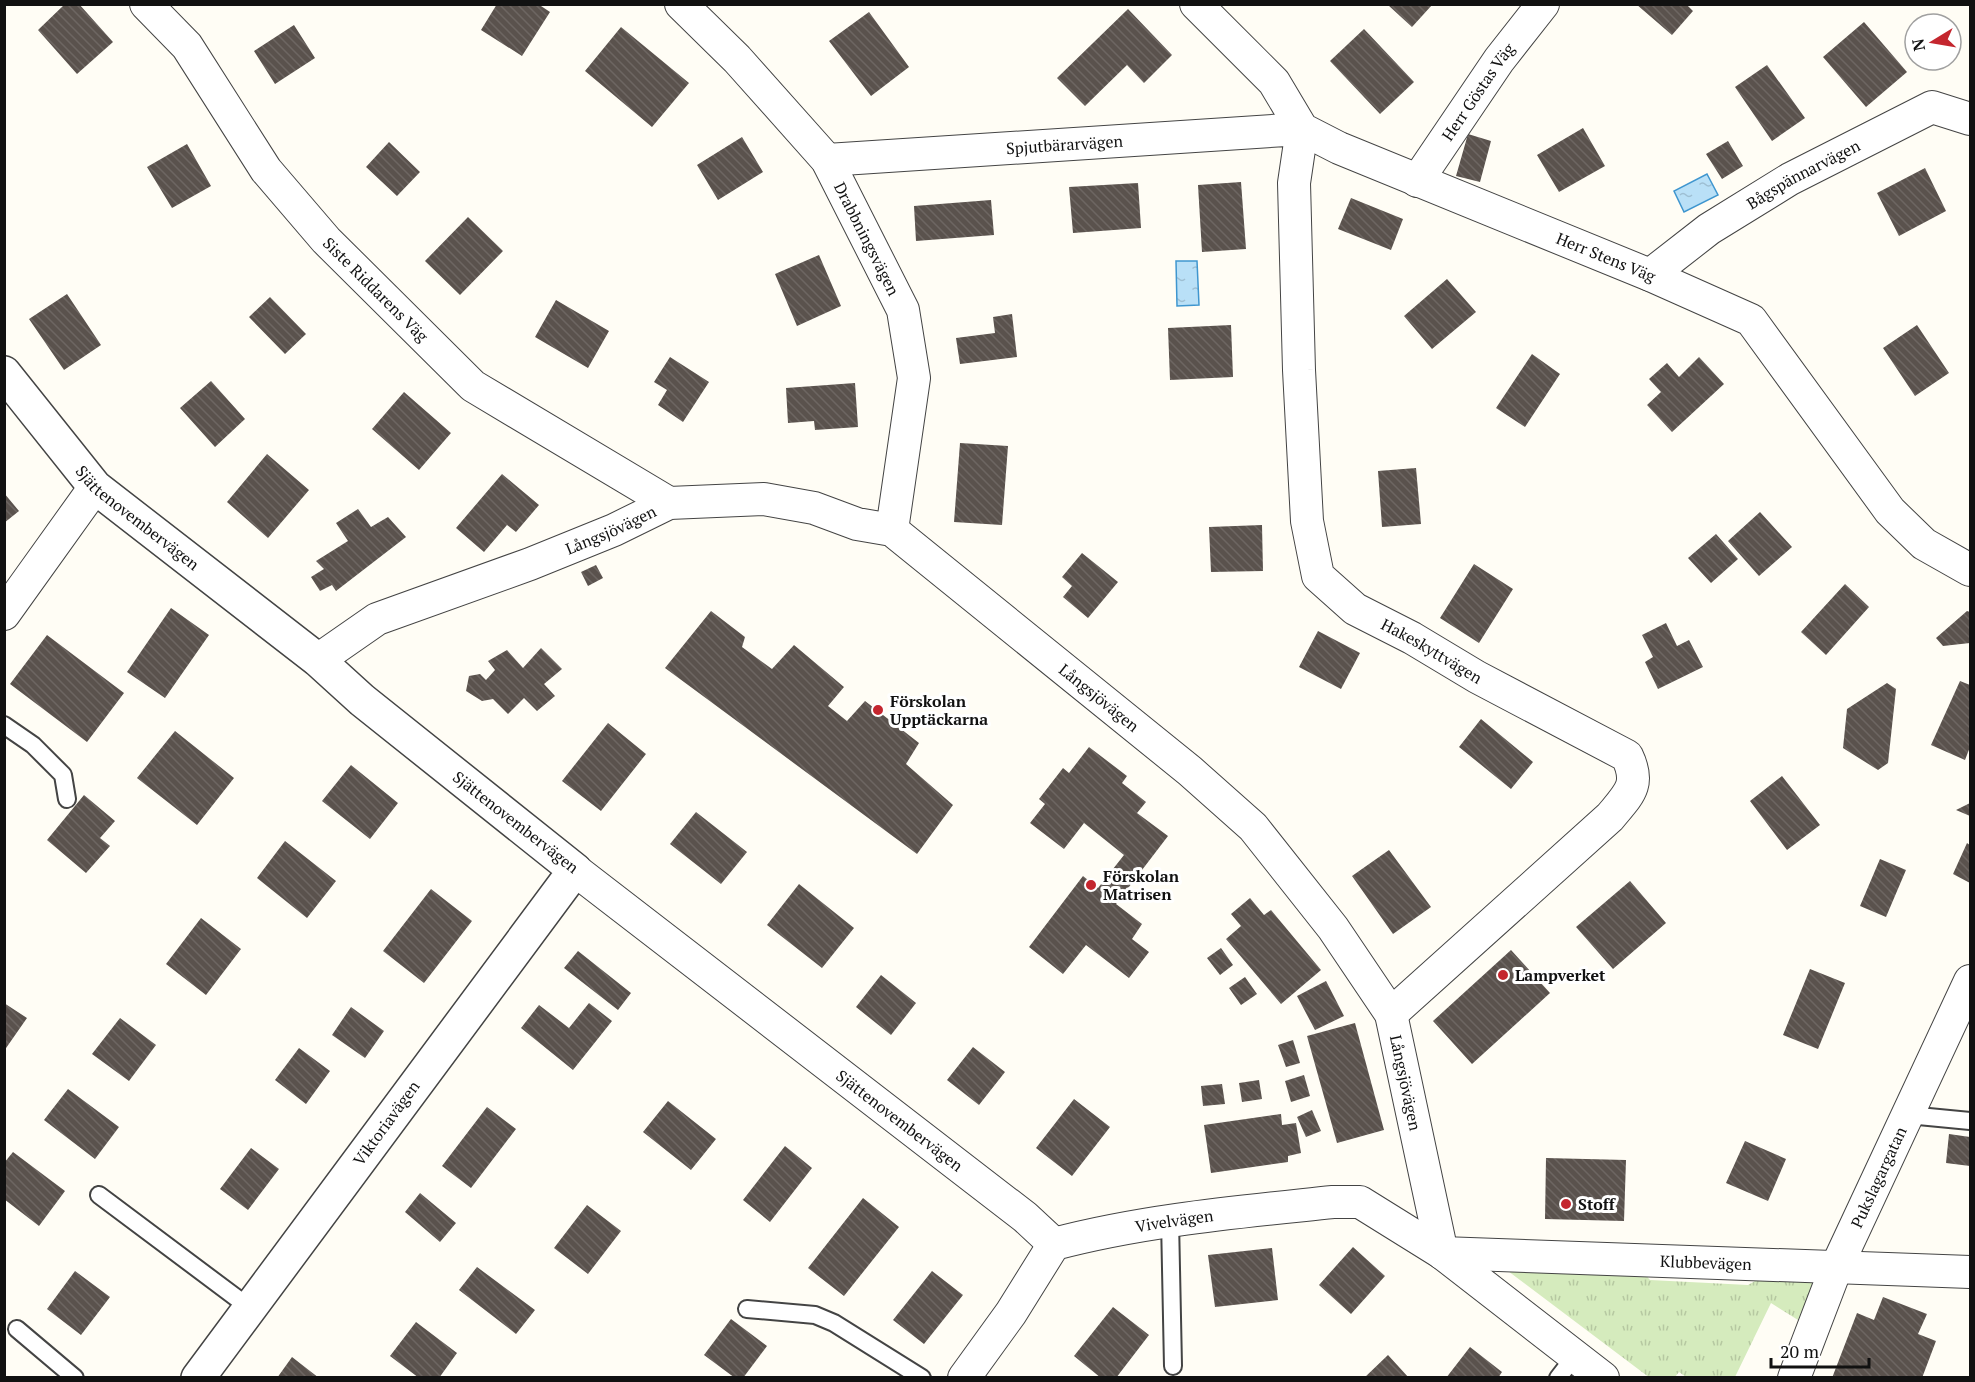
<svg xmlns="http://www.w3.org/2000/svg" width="1975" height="1382" viewBox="0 0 1975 1382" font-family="'PT Serif',serif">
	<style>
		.grass { fill: url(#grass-tufts) }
		.water { fill: url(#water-ripples); stroke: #3f96cf; stroke-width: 1.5 }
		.building { fill: url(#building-back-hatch) }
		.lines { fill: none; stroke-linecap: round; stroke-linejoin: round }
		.service-casing { stroke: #444; stroke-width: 20 }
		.minor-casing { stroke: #444; stroke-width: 34 }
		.tertiary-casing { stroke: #444; stroke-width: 36 }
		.service { stroke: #fff; stroke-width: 16 }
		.minor { stroke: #fff; stroke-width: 32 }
		.tertiary { stroke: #fff; stroke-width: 33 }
		.poi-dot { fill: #c4262e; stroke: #fff; stroke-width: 2 }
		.labels { text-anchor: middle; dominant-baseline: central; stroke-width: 6; stroke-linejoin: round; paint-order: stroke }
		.street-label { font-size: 16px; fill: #111; stroke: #fff }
		.poi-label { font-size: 16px; font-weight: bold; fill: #111; stroke: #fff; text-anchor: start }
	</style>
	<defs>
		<pattern id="grass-tufts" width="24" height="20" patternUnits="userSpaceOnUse" patternTransform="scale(1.5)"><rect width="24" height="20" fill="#d5ebbd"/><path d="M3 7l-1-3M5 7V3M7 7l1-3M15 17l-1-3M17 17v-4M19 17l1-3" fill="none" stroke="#b6c8a1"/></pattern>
		<pattern id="water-ripples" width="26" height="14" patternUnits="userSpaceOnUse" patternTransform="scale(1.5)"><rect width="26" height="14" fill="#b9e0f7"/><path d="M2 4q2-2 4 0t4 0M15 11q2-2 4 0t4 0" fill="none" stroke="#9ebfd3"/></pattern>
		<pattern id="building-back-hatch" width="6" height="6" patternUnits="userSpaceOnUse" patternTransform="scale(1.5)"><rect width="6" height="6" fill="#5a524d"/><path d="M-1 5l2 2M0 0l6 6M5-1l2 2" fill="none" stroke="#6d6662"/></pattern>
	</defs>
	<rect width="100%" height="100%" fill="#fffdf5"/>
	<path class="grass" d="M1500,1265L1641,1270L1650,1280L1748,1285L1764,1276L1816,1279L1798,1320L1771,1303L1735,1377H1686L1679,1372L1675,1377L1650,1378Z"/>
	<path class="water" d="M1707,174L1718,195L1684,212L1674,191Z
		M1176,261H1197L1199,305L1177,306Z"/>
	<path class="building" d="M65,4H79L113,42L77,74L38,30Z
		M497,4H538L550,12L522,56L481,30Z
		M1636,4H1686L1693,11L1672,35Z
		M1388,5H1432L1412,27Z
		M1128,9L1172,55L1144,83L1127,65L1085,106L1057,78Z
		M869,12L909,67L871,96L829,41Z
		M1864,22L1907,72L1866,107L1823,57Z
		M294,25L315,58L275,84L254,51Z
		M621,27L689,83L652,127L585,71Z
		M1364,29L1414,82L1380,114L1330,61Z
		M1767,65L1805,118L1772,141L1735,87Z
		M1583,128L1605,166L1559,192L1537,155Z
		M1468,134L1491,141L1480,182L1456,176Z
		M742,137L763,172L718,200L697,165Z
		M1728,141L1743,166L1722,179L1706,154Z
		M389,142L420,172L397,196L366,167Z
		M187,144L211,186L172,208L147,167Z
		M1925,168L1946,211L1899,236L1877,193Z
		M1241,182L1246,249L1202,252L1198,185Z
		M1138,183L1141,228L1073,233L1069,187Z
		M1351,198L1403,219L1391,250L1338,229Z
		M991,200L994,235L916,241L914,206Z
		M468,217L503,251L460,295L425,261Z
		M819,255L841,306L797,326L775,274Z
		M1447,279L1476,312L1432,349L1404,316Z
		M67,294L101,345L64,370L29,319Z
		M270,297L306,334L285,354L249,317Z
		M556,300L609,331L588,368L535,337Z
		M1012,314L1017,357L960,364L956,338L995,333L993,317Z
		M1231,325L1233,377L1170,380L1168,328Z
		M1917,325L1949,373L1915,396L1883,348Z
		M1532,354L1560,374L1525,427L1496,408Z
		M670,357L709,382L683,422L658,405L667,390L654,382Z
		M1699,357L1724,384L1672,432L1647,405L1661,392L1649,379L1667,363L1679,377Z
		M211,381L245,419L215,447L180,408Z
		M855,383L858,427L815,430L814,421L788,423L786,388Z
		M404,392L451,433L419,470L372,429Z
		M960,443L1008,446L1002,525L954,522Z
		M267,454L309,490L268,538L227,502Z
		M1416,468L1421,524L1382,527L1378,471Z
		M502,474L539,505L516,532L507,525L484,552L456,528Z
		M4,493L19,511L4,523Z
		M358,509L371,527L388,517L406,537L336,591L332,585L320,591L311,577L324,569L316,561L348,541L336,523Z
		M1760,512L1792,547L1759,576L1728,541Z
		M1262,525L1263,571L1211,572L1209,527Z
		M1716,534L1738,559L1711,583L1688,558Z
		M1082,553L1118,582L1088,618L1063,597L1072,586L1062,577Z
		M1474,564L1513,589L1479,643L1440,618Z
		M596,565L603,578L588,586L581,572Z
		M1845,584L1869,607L1826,655L1801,632Z
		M171,608L209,635L165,698L127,672Z
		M711,611L745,637L742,647L772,669L794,645L844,687L828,706L847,721L865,701L919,743L906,764L953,805L917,854L665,668Z
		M1967,611L1970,612V643L1943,646L1936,638Z
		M1666,623L1677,646L1689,640L1703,667L1658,689L1645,662L1653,657L1642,635Z
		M1318,631L1360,653L1341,689L1299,667Z
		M47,635L124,693L87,742L10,684Z
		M541,648L562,669L544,684L555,696L537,711L524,698L508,714L493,699L482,701L466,691L469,676L480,674L486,680L495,670L488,661L507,650L523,668Z
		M1960,681L1970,685V747L1965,760L1931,745Z
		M1887,683L1896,689L1888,763L1878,770L1843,748L1847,709Z
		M1481,719L1533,762L1511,789L1459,747Z
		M608,723L646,754L601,811L562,781Z
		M175,731L234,778L197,825L137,778Z
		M1089,747L1127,776L1122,783L1146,802L1137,813L1168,836L1116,904L1142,924L1132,939L1149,952L1129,978L1086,945L1063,974L1029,947L1083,876L1098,888L1124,855L1084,823L1064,849L1030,823L1045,804L1039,799L1063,768L1069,773Z
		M351,765L398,803L370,839L322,801Z
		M1782,776L1820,825L1787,850L1750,801Z
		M84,795L115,821L100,838L110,846L86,873L47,840Z
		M1970,803V816L1956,810Z
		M696,812L747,852L721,884L670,844Z
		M285,841L336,881L307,918L257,878Z
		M1967,843L1970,845V883L1953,874Z
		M1389,850L1431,907L1393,934L1352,876Z
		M1880,859L1906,870L1886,917L1860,906Z
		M1630,881L1666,923L1613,969L1576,927Z
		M799,884L854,928L822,968L767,925Z
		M431,889L472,921L424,983L383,951Z
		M1250,898L1264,915L1271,910L1321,970L1281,1004L1226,939L1241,926L1231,914Z
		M201,918L241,949L206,995L166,964Z
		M1221,948L1233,965L1220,975L1207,958Z
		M1511,950L1550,993L1472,1064L1433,1021Z
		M578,951L631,993L618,1010L564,968Z
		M1810,969L1845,983L1818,1049L1783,1035Z
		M881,975L916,1003L891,1035L856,1007Z
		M1245,977L1257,994L1241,1005L1229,988Z
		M1326,981L1344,1016L1315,1030L1297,996Z
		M4,1003L27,1018L4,1051Z
		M589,1003L612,1021L573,1070L521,1028L539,1005L569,1028Z
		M351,1007L384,1031L365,1058L332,1035Z
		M120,1018L156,1045L129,1081L92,1054Z
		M1355,1023L1384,1130L1337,1143L1307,1036Z
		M1293,1040L1300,1063L1286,1067L1278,1045Z
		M973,1047L1005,1072L979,1105L947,1080Z
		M299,1048L330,1071L306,1104L275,1080Z
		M1304,1075L1310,1096L1291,1102L1285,1081Z
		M1259,1080L1262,1099L1242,1102L1239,1083Z
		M1222,1084L1225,1104L1203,1106L1201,1086Z
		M68,1089L119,1127L95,1159L44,1120Z
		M1074,1099L1110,1127L1072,1176L1036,1148Z
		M668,1101L716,1139L691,1170L643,1132Z
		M487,1107L516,1129L471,1188L442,1166Z
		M1312,1110L1321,1131L1306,1137L1297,1117Z
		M1281,1114L1282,1125L1296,1123L1301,1153L1288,1156V1162L1211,1173L1204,1125Z
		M1949,1134L1970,1137V1166L1946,1163Z
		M1745,1141L1786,1159L1768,1201L1726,1183Z
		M785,1146L812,1168L770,1222L743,1200Z
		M251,1148L279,1169L248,1210L220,1189Z
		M13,1152L65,1191L39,1226L4,1199V1163Z
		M1546,1158L1626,1160L1624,1221L1545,1219Z
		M420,1193L456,1223L440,1242L405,1212Z
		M863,1198L899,1227L844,1296L808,1268Z
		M587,1205L621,1231L588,1274L554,1248Z
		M1353,1247L1385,1276L1351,1314L1319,1285Z
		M1272,1248L1278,1300L1215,1307L1208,1255Z
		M477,1267L535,1310L516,1334L459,1290Z
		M75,1271L110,1297L81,1335L47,1309Z
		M932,1271L963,1295L924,1344L893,1320Z
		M1883,1297L1927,1314L1918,1334L1936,1341L1922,1378H1832L1857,1313L1874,1320Z
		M1113,1307L1149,1335L1116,1378H1101L1074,1356Z
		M731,1319L767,1346L743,1378H735L704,1355Z
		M416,1322L457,1353L439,1378H419L390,1356Z
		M1470,1347L1502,1372L1498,1378H1446Z
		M1388,1355L1409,1378H1364Z
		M292,1357L319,1378H277Z"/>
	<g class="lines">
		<defs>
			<path id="service" d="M4,725L33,745L63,775L67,799
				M1908,1115L1970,1121
				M99,1195L250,1308
				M1170,1220L1173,1366
				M747,1309L815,1315L834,1323L922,1378
				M17,1329L75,1378
				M1558,1378L1575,1356"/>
			<g id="minor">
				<path id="s1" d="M146,4L187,46L266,170L326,240L473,386L669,503"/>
				<path id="s2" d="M681,4L737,59L827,160L903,310L914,378L892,530"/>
				<path id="s3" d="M1196,4L1274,82L1302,129L1339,148L1650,275L1751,320L1890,511L1924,544L1970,570"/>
				<path id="s4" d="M827,160L1302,129L1294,183L1299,370L1307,521L1318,576L1355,609L1412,638L1477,677L1627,756C1641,785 1629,794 1610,817L1391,1014"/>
				<path id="s5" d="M1417,181L1499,60L1543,4"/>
				<path id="s6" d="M1650,275L1709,229L1790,179L1932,107L1970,119"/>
				<path d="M4,614L95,487"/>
				<path id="s7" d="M318,660L377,619L530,564L614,530L669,503L764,499L814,508L857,524L892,530L1190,771L1253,827L1333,928L1391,1014L1442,1253"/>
				<path id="s8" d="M575,870L1025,1217L1054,1244"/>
				<path id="s9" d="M1442,1253L1970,1272"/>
				<path id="s10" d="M964,1378L1011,1313L1054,1244C1145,1220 1239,1212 1333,1202H1360L1442,1253L1603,1378"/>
				<path id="s11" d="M1794,1378L1836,1268L1970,981"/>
			</g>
			<g id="tertiary">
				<path id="s12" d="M4,373L95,487L318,660L362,700L575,870L198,1378"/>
			</g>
		</defs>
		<use href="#service" class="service-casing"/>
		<use href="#minor" class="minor-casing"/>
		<use href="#tertiary" class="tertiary-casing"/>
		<use href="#service" class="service"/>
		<use href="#minor" class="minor"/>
		<use href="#tertiary" class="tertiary"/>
	</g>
	<g class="poi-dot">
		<circle cx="878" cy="710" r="6"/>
		<circle cx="1091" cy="885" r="6"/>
		<circle cx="1503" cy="975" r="6"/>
		<circle cx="1566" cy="1204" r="6"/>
	</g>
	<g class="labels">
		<g class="street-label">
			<text stroke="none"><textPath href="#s5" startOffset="108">Herr Göstas Väg</textPath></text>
			<text stroke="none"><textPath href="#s4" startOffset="238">Spjutbärarvägen</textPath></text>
			<text stroke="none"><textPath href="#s6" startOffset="184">Bågspännarvägen</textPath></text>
			<text stroke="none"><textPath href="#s2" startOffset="302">Drabbningsvägen</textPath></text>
			<text stroke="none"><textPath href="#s3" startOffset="495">Herr Stens Väg</textPath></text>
			<text stroke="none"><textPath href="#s1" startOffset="368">Siste Riddarens Väg</textPath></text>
			<text stroke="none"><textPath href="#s12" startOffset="198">Sjättenovembervägen</textPath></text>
			<text stroke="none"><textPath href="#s7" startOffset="322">Långsjövägen</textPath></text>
			<text stroke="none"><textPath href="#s4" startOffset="1062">Hakeskyttvägen</textPath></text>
			<text stroke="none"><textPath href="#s7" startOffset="880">Långsjövägen</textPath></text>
			<text transform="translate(516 822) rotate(38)">Sjättenovembervägen</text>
			<text stroke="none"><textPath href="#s7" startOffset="1384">Långsjövägen</textPath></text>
			<text stroke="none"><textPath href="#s8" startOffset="410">Sjättenovembervägen</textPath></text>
			<text transform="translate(386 1123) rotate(-54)">Viktoriavägen</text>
			<text stroke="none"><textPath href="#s11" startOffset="218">Pukslagargatan</textPath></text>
			<text stroke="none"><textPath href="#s10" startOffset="284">Vivelvägen</textPath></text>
			<text stroke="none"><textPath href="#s9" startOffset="264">Klubbevägen</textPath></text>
		</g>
		<g class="poi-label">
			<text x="890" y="701">Förskolan<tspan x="890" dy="18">Upptäckarna</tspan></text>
			<text x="1103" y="876">Förskolan<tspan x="1103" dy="18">Matrisen</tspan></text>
			<text x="1515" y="975">Lampverket</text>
			<text x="1578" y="1204">Stoff</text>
		</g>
	</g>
	<rect width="1975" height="1382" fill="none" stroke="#111111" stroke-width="12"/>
	<g transform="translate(1933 42) rotate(259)"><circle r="28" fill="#ffffff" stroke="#a0a0a0" stroke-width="1.5"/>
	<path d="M0-4.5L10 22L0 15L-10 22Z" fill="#c4262e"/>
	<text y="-9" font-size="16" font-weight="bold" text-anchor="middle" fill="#111111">N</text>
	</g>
	<path d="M1771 1358v9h98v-9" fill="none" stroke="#111111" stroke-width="3"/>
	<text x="1780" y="1358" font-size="18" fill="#111111" stroke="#ffffff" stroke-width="4.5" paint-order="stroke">20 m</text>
</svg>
